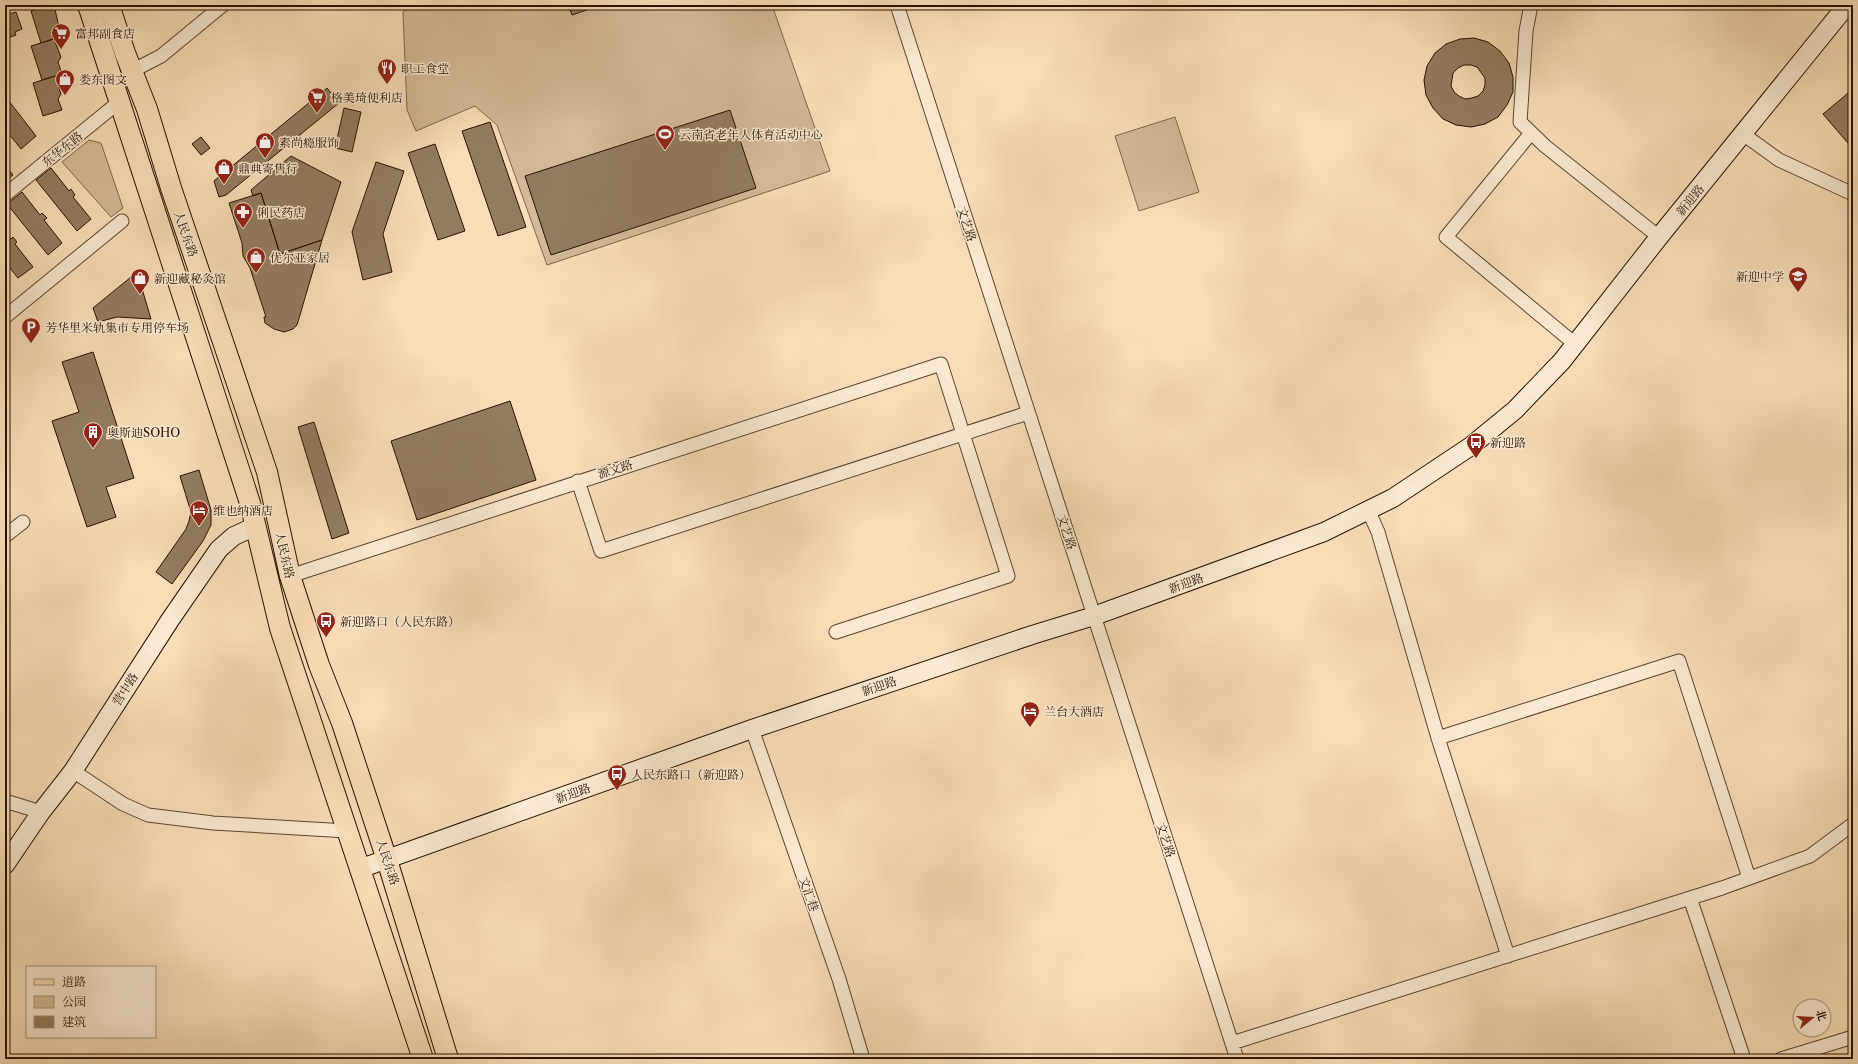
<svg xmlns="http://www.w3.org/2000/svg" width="1858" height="1064" viewBox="0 0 1858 1064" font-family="'Libre Caslon Text','Noto Serif SC',serif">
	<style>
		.green { fill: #d5ba99; stroke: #7e664c }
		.building { fill: #947b60; stroke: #271100; fill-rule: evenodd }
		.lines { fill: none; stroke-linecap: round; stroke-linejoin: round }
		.street-casing { stroke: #5c442e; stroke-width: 15 }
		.secondary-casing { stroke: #271100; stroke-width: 20 }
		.primary-casing { stroke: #271100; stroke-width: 22 }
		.street { stroke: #fbe9d1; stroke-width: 13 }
		.secondary { stroke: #fbe9d1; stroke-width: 18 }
		.primary { stroke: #f9ddb8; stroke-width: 20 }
		.labels { text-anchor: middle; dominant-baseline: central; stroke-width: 3; stroke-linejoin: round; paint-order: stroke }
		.poi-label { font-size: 12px; fill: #271100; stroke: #fbe9d1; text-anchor: start }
		.street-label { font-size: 12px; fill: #271100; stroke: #fbe9d1 }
	</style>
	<rect width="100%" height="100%" fill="#f9ddb8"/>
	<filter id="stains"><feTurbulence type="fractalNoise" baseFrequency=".005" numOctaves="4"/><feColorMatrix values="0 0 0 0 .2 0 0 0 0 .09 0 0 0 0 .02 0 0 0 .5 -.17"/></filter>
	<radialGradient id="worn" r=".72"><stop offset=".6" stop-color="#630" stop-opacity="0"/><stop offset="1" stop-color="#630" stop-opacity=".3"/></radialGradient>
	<path class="green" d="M412,5H772L830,171L547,265L497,125L475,106L416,131L407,110L403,12Z
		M1175,117L1199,192L1139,211L1115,136Z
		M89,140L101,143L123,208L111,217L62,162Z"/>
	<path class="building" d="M50,5H54L61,36L41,43L31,11Z
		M568,5H601L572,15Z
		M16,12L22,29L15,32L16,35L5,39V15Z
		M1474,38L1488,42L1500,51L1509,63L1513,77V92L1507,105L1498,117L1485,124L1471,127L1456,125L1443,119L1433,108L1426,95L1424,80L1427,66L1435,53L1446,44L1460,39ZM1464,65H1471L1477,67L1485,78V85L1483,91L1478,96L1472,98L1465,99L1459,96L1454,92L1451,86L1453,73L1458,68Z
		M54,39L61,57L58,62L62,74L42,80L31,46Z
		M55,76L61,94L58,99L62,110L43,116L33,83Z
		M327,88L339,103L226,195L219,197L214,181Z
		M1853,89V149L1823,114Z
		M5,96L36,136L21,149L5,129Z
		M344,108L361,112L352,152L335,148Z
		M730,110L756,188L551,255L525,176Z
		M490,122L526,227L498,236L462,131Z
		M201,137L210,148L201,155L192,144Z
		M435,144L465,231L438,240L408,153Z
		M291,156L341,182L322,240L280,254L261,193L253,196L251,190Z
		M376,162L404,171L383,234L392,272L363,280L352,232Z
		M5,165L13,175L5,181Z
		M51,168L69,191L71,189L75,195L73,197L91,219L77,231L36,180Z
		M22,192L40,215L42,213L47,218L44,220L62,243L48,255L7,204Z
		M261,193L280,254L322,240L297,325L293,329L284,332L274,329L265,323L264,317H266L250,268L243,256L242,243L229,203Z
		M5,232L11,239L13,237L17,242L15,244L33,267L18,278L5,262Z
		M138,275L151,319L117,317L98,322L93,308L131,277Z
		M93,352L134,478L106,487L116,517L87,527L52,421L79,412L62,362Z
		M510,401L536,480L417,520L391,441Z
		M314,422L349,533L332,539L298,427Z
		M199,470L211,510V525L203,541L172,584L156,572L186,529L189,521L191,512L180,476Z"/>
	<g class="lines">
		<defs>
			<path id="street" d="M897,5L1237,1059
				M1531,5L1526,31L1520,122L1545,146L1659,237
				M132,71L161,56L223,5
				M1531,133L1446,237L1575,344
				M1743,134L1779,160L1853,194
				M5,195L119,102
				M5,317L122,221
				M578,481L601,551L1028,413
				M1369,512L1378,532L1438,738
				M5,536L23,522
				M290,576L941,364L1008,576L836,632
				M752,729L839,979L863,1059
				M73,771L123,804L148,815L213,823L347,831
				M5,801L41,812
				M1690,898L1744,1059
				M1508,956L1438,738L1679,661L1749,878
				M1232,1043L1722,888L1810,856L1853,824
				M1781,1059L1853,1037"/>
			<path id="secondary" d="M5,865L41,812L73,771L170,620L219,549L234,536L256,526
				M359,869L752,729L1032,635L1094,616L1324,532L1393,498L1471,446L1515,410L1562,361L1659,237L1847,5"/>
			<path id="primary" d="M88,5L250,503L280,628L423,1059
				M109,5L125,53L147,109L171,188L267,472L290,576L319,665L342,723L387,860L448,1059"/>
		</defs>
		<use href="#street" class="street-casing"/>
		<use href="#secondary" class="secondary-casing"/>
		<use href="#primary" class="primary-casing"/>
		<use href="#street" class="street"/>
		<use href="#secondary" class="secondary"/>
		<use href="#primary" class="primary"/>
	</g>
	<defs>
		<symbol id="supermarket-pin" viewBox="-11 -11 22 30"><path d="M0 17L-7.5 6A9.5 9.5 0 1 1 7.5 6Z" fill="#8f2418" stroke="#fbe9d1"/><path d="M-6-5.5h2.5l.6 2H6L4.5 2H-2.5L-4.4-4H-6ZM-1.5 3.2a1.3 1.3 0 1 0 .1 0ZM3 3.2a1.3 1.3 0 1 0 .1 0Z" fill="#fff"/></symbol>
		<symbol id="restaurant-pin" viewBox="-11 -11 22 30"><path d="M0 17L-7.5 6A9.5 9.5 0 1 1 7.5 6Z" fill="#8f2418" stroke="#fbe9d1"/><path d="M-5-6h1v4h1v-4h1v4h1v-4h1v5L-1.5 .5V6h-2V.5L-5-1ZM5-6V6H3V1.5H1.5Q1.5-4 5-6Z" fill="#fff"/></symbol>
		<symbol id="shop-pin" viewBox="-11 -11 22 30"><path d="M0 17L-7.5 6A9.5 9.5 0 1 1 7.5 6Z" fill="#8f2418" stroke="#fbe9d1"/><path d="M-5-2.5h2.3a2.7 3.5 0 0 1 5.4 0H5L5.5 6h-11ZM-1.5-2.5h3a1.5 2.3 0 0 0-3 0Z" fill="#fff"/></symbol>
		<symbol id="stadium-pin" viewBox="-11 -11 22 30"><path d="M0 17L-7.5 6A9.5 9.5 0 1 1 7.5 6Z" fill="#8f2418" stroke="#fbe9d1"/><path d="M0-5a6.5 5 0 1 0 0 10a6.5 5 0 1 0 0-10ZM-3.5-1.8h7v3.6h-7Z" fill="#fff"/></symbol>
		<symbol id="pharmacy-pin" viewBox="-11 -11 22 30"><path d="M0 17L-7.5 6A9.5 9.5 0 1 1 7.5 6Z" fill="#8f2418" stroke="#fbe9d1"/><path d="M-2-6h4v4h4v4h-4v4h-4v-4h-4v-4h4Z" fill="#fff"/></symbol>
		<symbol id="school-pin" viewBox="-11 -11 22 30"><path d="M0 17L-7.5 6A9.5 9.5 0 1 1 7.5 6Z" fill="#8f2418" stroke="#fbe9d1"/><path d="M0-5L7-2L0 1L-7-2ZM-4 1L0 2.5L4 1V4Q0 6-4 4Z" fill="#fff"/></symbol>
		<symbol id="parking-pin" viewBox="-11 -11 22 30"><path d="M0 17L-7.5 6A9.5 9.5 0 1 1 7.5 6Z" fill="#8f2418" stroke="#fbe9d1"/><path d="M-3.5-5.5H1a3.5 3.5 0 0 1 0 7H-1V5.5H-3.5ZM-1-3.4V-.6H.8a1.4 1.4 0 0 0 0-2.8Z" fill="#fff"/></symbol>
		<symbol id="building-pin" viewBox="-11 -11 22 30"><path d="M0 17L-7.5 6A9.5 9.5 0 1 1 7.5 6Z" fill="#8f2418" stroke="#fbe9d1"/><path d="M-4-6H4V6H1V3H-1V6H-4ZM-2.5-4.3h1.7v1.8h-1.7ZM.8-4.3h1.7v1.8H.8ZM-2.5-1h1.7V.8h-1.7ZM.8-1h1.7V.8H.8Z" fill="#fff"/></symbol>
		<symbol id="bus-pin" viewBox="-11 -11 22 30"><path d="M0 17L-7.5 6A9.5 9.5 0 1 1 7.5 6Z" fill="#8f2418" stroke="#fbe9d1"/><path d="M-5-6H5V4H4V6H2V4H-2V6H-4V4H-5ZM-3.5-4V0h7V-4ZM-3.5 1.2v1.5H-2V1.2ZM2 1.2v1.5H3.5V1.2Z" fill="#fff"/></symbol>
		<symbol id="hotel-pin" viewBox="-11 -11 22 30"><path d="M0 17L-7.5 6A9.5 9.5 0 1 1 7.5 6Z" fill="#8f2418" stroke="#fbe9d1"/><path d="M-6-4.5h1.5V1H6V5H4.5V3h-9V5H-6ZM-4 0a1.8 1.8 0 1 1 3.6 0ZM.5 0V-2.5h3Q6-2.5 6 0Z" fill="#fff"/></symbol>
	</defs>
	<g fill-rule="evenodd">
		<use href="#supermarket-pin" x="50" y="22" width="22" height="30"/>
		<use href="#restaurant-pin" x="376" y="57" width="22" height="30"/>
		<use href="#shop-pin" x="54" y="68" width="22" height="30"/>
		<use href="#supermarket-pin" x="306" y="86" width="22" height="30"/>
		<use href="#stadium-pin" x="654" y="123" width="22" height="30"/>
		<use href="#shop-pin" x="254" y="131" width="22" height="30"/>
		<use href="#shop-pin" x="213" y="157" width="22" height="30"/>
		<use href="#pharmacy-pin" x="232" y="201" width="22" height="30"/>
		<use href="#shop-pin" x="245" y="246" width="22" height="30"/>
		<use href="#school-pin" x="1787" y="265" width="22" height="30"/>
		<use href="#shop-pin" x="129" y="267" width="22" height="30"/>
		<use href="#parking-pin" x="20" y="316" width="22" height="30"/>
		<use href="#building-pin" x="82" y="421" width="22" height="30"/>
		<use href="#bus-pin" x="1465" y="431" width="22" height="30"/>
		<use href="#hotel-pin" x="188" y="499" width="22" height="30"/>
		<use href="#bus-pin" x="315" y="610" width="22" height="30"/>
		<use href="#hotel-pin" x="1019" y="700" width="22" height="30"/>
		<use href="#bus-pin" x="606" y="763" width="22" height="30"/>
	</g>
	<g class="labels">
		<g class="poi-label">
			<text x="75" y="33">富邦副食店</text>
			<text x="401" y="68">职工食堂</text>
			<text x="79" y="79">娄东图文</text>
			<text x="331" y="97">格美琦便利店</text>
			<text x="679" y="134">云南省老年人体育活动中心</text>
			<text x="279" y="142">素尚瘾服饰</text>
			<text x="238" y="168">鼎典寄售行</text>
			<text x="257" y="212">俐民药店</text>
			<text x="270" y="257">优尔亚家居</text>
			<text x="1784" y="276" text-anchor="end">新迎中学</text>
			<text x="154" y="278">新迎藏秘灸馆</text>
			<text x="45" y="327">芳华里米轨集市专用停车场</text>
			<text x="107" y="432">奥斯迪SOHO</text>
			<text x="1490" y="442">新迎路</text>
			<text x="213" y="510">维也纳酒店</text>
			<text x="340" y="621">新迎路口（人民东路）</text>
			<text x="1044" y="711">兰台大酒店</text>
			<text x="631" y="774">人民东路口（新迎路）</text>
		</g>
		<g class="street-label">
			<text transform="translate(62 149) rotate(-39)">东华东路</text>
			<text transform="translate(1690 200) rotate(-50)">新迎路</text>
			<text transform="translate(967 224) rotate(72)">文艺路</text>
			<text transform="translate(186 234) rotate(71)">人民东路</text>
			<text transform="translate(615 469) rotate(-18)">源文路</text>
			<text transform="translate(1067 532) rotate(72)">文艺路</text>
			<text transform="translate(285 555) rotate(77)">人民东路</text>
			<text transform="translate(1186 583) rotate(-20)">新迎路</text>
			<text transform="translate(879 686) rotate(-19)">新迎路</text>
			<text transform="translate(125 689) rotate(-57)">营中路</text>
			<text transform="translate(573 793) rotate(-20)">新迎路</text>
			<text transform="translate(1166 840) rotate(72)">文艺路</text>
			<text transform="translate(388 862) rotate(72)">人民东路</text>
			<text transform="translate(809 894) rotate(71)">文汇巷</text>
		</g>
	</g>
	<rect width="1858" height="1064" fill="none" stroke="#f9ddb8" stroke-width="20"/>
	<rect x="6" y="6" width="1846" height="1052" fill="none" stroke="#271100" stroke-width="2"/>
	<rect x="10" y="10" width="1838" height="1044" fill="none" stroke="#271100"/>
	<rect x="26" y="966" width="130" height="72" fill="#fbe9d1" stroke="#a6937d"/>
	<rect x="34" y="979" width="20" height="6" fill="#f9ddb8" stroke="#a6937d"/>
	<text x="62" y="986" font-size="12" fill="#271100">道路</text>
	<rect x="34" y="996" width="20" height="12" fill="#d5ba99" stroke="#a6937d"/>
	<text x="62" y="1006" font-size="12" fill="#271100">公园</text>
	<rect x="34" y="1016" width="20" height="12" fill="#947b60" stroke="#a6937d"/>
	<text x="62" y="1026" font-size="12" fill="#271100">建筑</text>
	<g transform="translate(1812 1018) rotate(72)"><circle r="19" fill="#fbe9d1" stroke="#a6937d"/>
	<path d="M0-3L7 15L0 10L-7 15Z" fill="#8f2418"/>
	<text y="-6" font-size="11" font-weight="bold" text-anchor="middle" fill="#271100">北</text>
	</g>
	<rect width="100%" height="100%" filter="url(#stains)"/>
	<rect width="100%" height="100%" fill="url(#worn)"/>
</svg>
